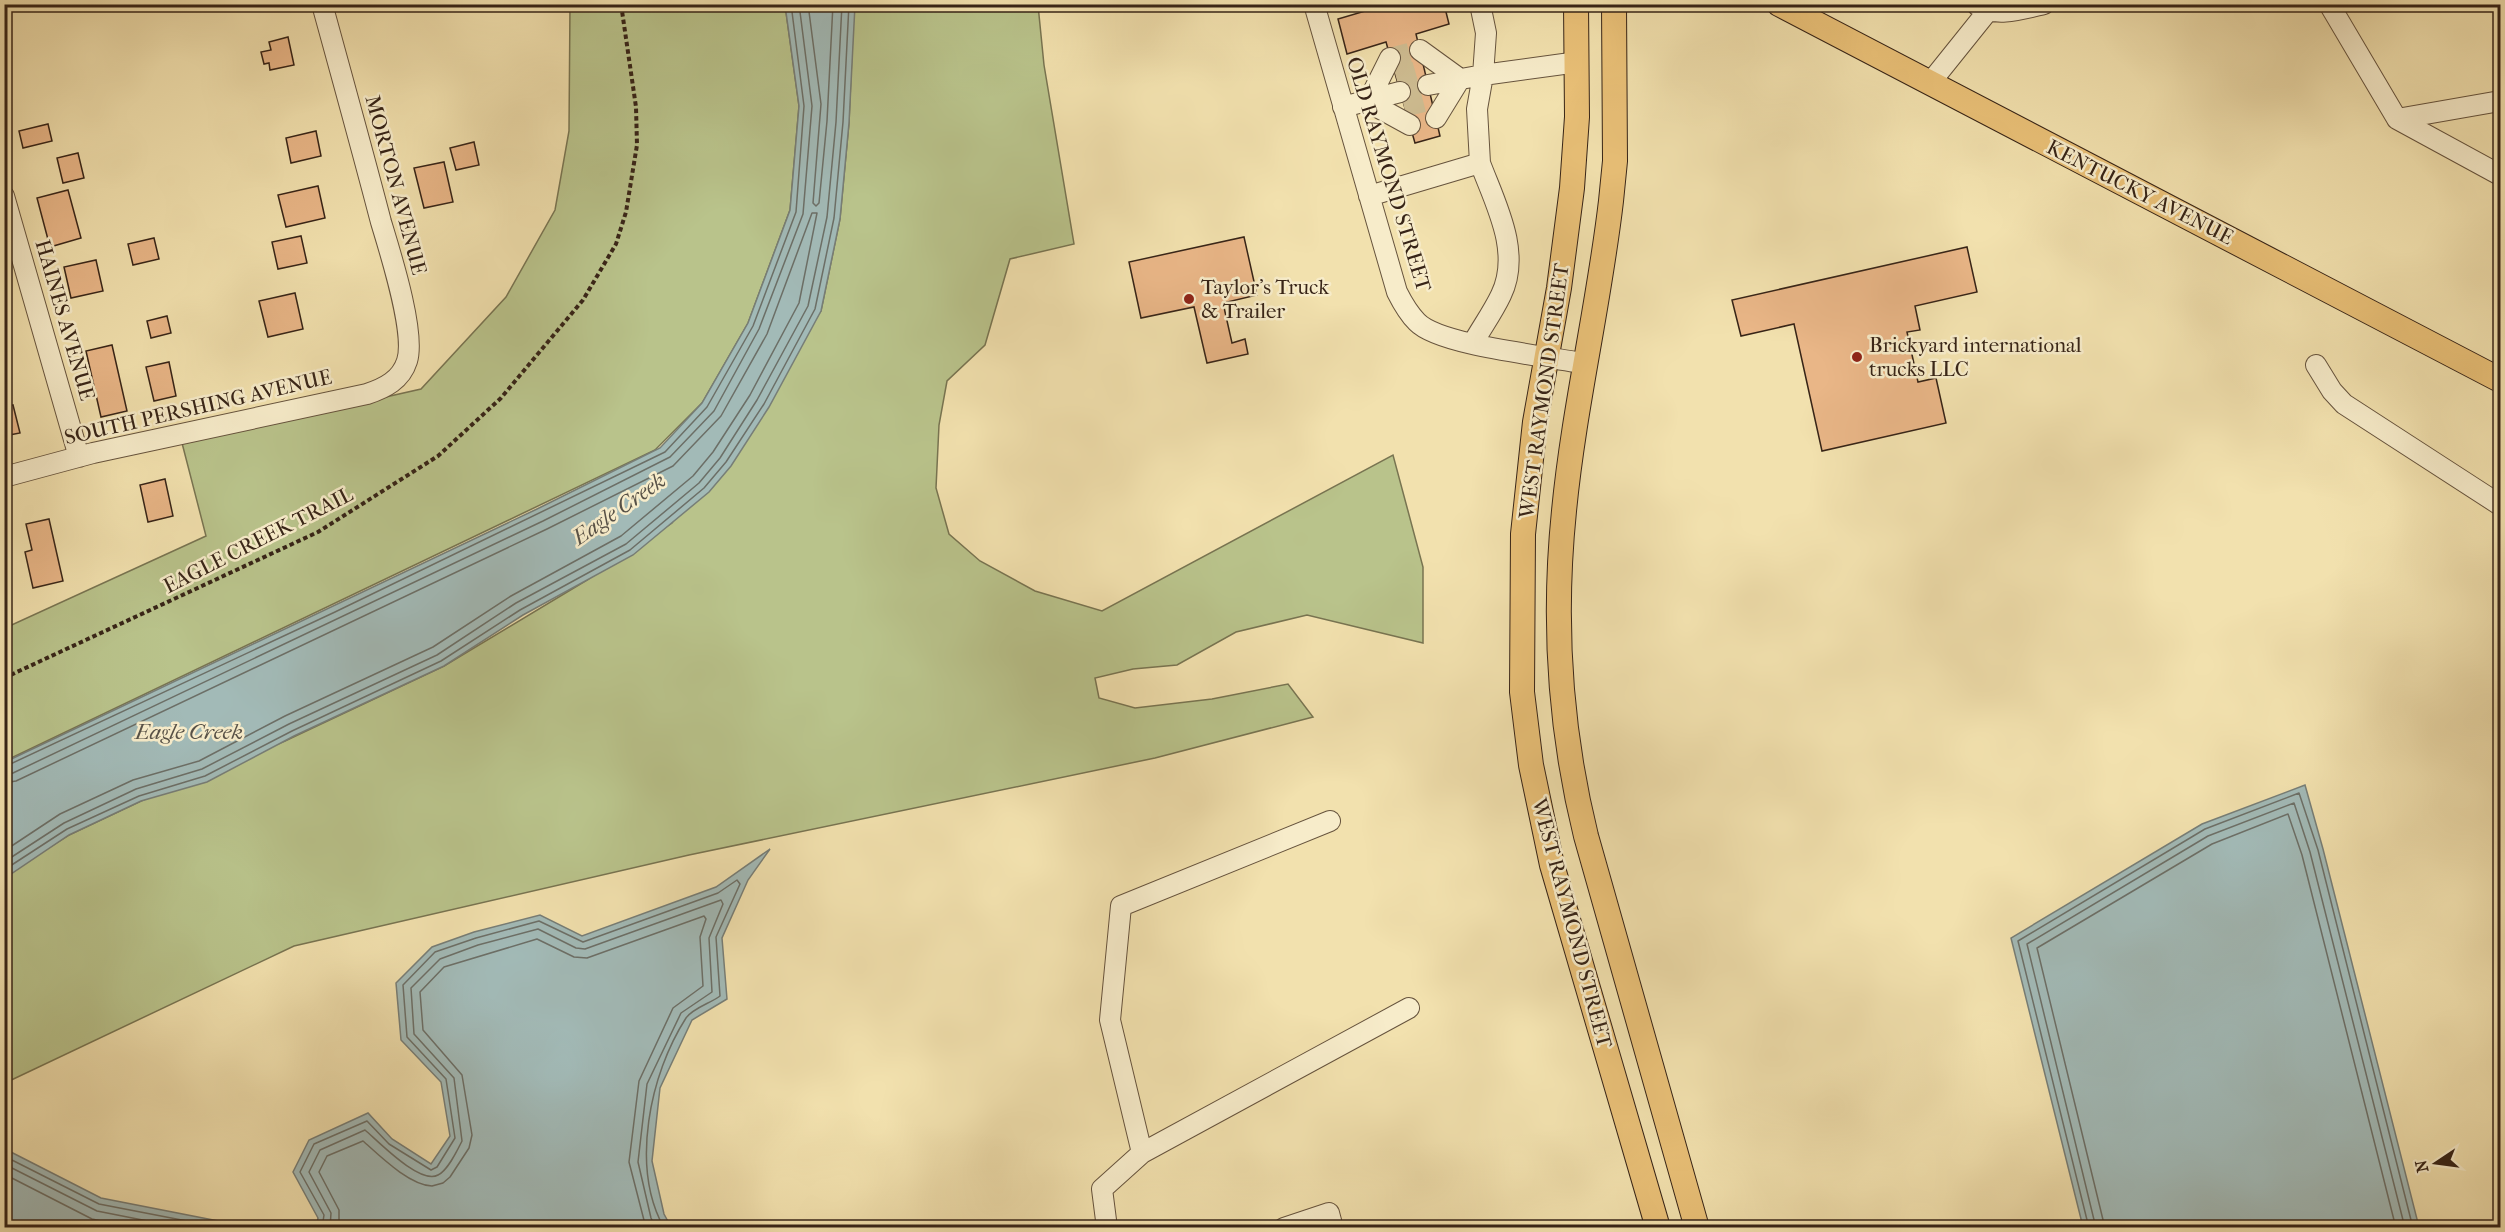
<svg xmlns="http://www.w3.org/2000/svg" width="2505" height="1232" viewBox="0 0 2505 1232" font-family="'IM FELL French Canon',serif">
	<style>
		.green { fill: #b9c38b; stroke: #787451; stroke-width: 1.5 }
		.water { fill: #a2bab7; stroke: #777e77; stroke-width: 1.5 }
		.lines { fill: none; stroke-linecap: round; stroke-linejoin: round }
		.shore { stroke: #6c6f67; stroke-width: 1.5 }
		.building { fill: #e9b687; stroke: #372417; stroke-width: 1.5 }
		.minor-tunnel { stroke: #cdbb90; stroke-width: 20; stroke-dasharray: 20 10; stroke-linecap: butt }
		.minor-casing { stroke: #66533d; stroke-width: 22 }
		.major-casing { stroke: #372417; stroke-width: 26 }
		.path { stroke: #372417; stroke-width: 4; stroke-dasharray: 4.5 3; stroke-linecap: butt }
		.minor { stroke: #f7ecca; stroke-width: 20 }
		.major { stroke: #e9c077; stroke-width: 24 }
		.poi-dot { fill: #8f2418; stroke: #f7ecca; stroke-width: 2 }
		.labels { text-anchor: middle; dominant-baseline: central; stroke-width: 5; stroke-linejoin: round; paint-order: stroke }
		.street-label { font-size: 21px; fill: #372417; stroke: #f7ecca }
		.poi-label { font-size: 21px; fill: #372417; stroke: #f7ecca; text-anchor: start }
		.water-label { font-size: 22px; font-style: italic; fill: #575147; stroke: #f7ecca }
	</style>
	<rect width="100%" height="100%" fill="#f2e1ae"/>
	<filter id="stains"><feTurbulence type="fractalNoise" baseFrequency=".00333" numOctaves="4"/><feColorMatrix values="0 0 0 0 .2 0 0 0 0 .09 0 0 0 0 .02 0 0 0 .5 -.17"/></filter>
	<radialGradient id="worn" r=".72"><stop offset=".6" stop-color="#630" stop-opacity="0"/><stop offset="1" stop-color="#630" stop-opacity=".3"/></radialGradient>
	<path class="green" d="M570,5H785L799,106L790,210L748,323L702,403L655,450L5,761V628L206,536L182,443L421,389L506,297L555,210L569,131Z
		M854,5H1038L1044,65L1074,244L1010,259L985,345L947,381L939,425L936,488L949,534L980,561L1035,591L1102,611L1393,455L1423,567V643L1307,615L1236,632L1177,665L1133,669L1095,678L1099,698L1135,708L1212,699L1288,684L1313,717L1155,758L689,855L294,946L5,1083V875L69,835L141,801L285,741L444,666L587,580L672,523L821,311L840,219L849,123Z"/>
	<path class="water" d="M785,5H855L849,123L840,219L821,311L769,407L731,466L709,492L633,555L523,615L444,666L294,736L207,782L141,801L69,835L5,878V762L537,509L660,448L702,403L748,323L790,210L799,106Z
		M2305,785L2323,849L2419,1227H2083L2011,938L2202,824Z
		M770,849L748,880L722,938L727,999L692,1020L660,1088L652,1161L664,1214L671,1227H316L318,1218L293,1172L309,1140L368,1113L392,1139L431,1164L450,1136L441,1082L401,1040L396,983L432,947L474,932L540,915L582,936L716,887Z
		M5,1149L101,1198L249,1227H5Z"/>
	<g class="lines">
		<path class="shore" d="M808,4L821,104L813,203L816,206L819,203L827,121L833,4
			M4,767L335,612L665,452L707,407L753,326L796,212L804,106L791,4
			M4,774L13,773L543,521L670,457L714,411L759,329L803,214L812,106L799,4
			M4,783L16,781L547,529L673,466L721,416L767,334L812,213H817L799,303L750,395L713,452L693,476L621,536L511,596L433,647L285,716L199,761L133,780L60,814L4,851
			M4,862L64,823L136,789L202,769L289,724L437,655L516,603L626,544L699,483L720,458L757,400L808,306L827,217L836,122L842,4
			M4,870L67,829L139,796L205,776L292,731L441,661L520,610L630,550L704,488L726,462L764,404L815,309L834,218L843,122L849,4
			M4,1156L99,1204L223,1228
			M4,1164L97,1211L183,1228
			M4,1174L92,1219L134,1228
			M322,1228L324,1215L300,1172L314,1144L367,1121L389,1144L431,1170L437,1167L455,1138L446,1079L407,1037L403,985L435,952L476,938L539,921L583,942L718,893L737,880L740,884L716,937L720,996C711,1003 693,1008 686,1018C650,1074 630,1167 664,1228
			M330,1228L331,1213L309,1172L320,1150L365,1130C378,1141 420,1185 438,1175C448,1170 457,1151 462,1141L454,1078L414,1034L411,988L440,959L478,945L538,929L576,948L585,949L721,900L723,904L709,938L712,992L681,1013L647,1084L638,1162L651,1218L656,1228
			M339,1228V1210L319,1172L327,1156L363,1141C380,1156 409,1185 432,1186L443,1183L450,1177L469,1148L472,1135L462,1075L423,1030L420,992L444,967L537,939L574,957L587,958L704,916L706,919L700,937L703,986L673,1008L639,1081L629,1162L646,1228
			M2089,1228L2018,941L2205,829L2299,793L2318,850L2413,1228
			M2096,1228L2027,944L2208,836L2294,803L2310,852L2405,1228
			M2105,1228L2037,948L2212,844L2288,814L2302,855L2396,1228"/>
	</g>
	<path class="building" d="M4,4H19V8L4,11Z
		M1371,4H1444L1449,24L1416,34L1440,136L1415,143L1386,42L1347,54L1338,19L1372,9Z
		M288,37L294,65L270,70L269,63L264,64L261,52L271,50L269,42Z
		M48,124L52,141L23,148L19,131Z
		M316,131L321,156L291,163L286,138Z
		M474,142L479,165L456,170L450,148Z
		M78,153L84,178L63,183L57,158Z
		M444,162L453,202L424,208L414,168Z
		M318,186L325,218L286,227L278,195Z
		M68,190L81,238L50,247L37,198Z
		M301,236L307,263L278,269L272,242Z
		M1244,237L1257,295L1223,303L1232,343L1245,339L1248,354L1207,363L1194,307L1141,318L1129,262Z
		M154,238L159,259L133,265L128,244Z
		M1967,247L1977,292L1915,306L1920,330L1907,332L1918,382L1936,378L1946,423L1822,451L1794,324L1741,336L1732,300Z
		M96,260L103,291L71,298L64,267Z
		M295,293L303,329L268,337L259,301Z
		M167,316L171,333L151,338L147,321Z
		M4,322L9,342L4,343Z
		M112,345L127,411L101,417L86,351Z
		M169,362L176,396L154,401L146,367Z
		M13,405L20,433L4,436V407Z
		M165,479L173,516L148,522L140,485Z
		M49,519L63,581L33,588L25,552L32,550L26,524Z"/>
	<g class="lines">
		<path class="minor-tunnel" d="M1390,58L1420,50
			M1396,77L1425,69
			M1400,92L1428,85
			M1404,107L1432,100"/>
		<defs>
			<path id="minor" d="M1314,4L1397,292C1403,304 1408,313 1417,322C1440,346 1550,356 1586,364
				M2329,4L2397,119L2500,175
				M1977,5C1995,18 2023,9 2044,4
				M1420,50L1460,79
				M1930,83L1987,12
				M1428,85L1483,75L1486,33L1480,4
				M1368,102L1390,58
				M1368,102L1410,125
				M1343,107L1400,92
				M1436,118L1460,79
				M2397,119L2500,101
				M4,196L79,457
				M1369,196L1480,163L1477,109L1483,75L1578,62
				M1473,343C1482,327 1493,312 1501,295C1522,252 1495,203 1480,163
				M2316,365L2332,391L2344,404L2500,505
				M4,477L93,453L367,394C385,388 401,380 407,361C416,333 390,252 381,222C362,149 342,77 322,4
				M1142,1153L1110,1020L1121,906L1330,821
				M1107,1228L1102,1189L1142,1153L1409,1008
				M1284,1228L1329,1213L1333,1228"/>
			<path id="major" d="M1576,4L1577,117L1572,188L1559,288L1535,422L1523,534L1522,692L1531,765L1552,865L1658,1228
				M1614,4L1615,161L1611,201C1599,305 1574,407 1564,511C1553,619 1560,731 1586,836L1697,1228
				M1779,4L2500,380"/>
		</defs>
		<use href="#minor" class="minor-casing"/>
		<use href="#major" class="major-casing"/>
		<path class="path" d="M4,678L318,532L438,456L501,398L583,300L616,244L626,212L637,145L636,107L621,4"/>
		<use href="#minor" class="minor"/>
		<use href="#major" class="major"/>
	</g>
	<g class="poi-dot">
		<circle cx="1189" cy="299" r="6"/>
		<circle cx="1857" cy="357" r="6"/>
	</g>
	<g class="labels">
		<g class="street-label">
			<text transform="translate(1389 174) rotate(73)">OLD RAYMOND STREET</text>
			<text transform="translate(396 185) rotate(75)">MORTON AVENUE</text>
			<text transform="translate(2140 192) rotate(27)">KENTUCKY AVENUE</text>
			<text transform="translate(65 320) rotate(74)">HAINES AVENUE</text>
			<text transform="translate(1544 391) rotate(-82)">WEST RAYMOND STREET</text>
			<text transform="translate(198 407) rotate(-13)">SOUTH PERSHING AVENUE</text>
			<text transform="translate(258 540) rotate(-27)">EAGLE CREEK TRAIL</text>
			<text transform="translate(1572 923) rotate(75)">WEST RAYMOND STREET</text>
		</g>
		<g class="poi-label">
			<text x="1201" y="287">Taylor's Truck<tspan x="1201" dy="24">&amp; Trailer</tspan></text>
			<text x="1869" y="345">Brickyard international<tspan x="1869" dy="24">trucks LLC</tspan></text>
		</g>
		<g class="water-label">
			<text transform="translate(619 509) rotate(-35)">Eagle Creek</text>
			<text x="189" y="732">Eagle Creek</text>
		</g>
	</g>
	<rect width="2505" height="1232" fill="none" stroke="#f2e1ae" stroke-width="24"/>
	<rect x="6" y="6" width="2493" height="1220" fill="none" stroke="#372417" stroke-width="3"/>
	<rect x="12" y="12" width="2481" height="1208" fill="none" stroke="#372417" stroke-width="1.5"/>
	<g transform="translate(2436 1163) rotate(257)" stroke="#f7ecca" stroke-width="4.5" paint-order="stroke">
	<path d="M0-4.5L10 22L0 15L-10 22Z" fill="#372417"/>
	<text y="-9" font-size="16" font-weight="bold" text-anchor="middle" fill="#372417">N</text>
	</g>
	<rect width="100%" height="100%" filter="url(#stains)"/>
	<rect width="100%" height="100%" fill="url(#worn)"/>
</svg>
